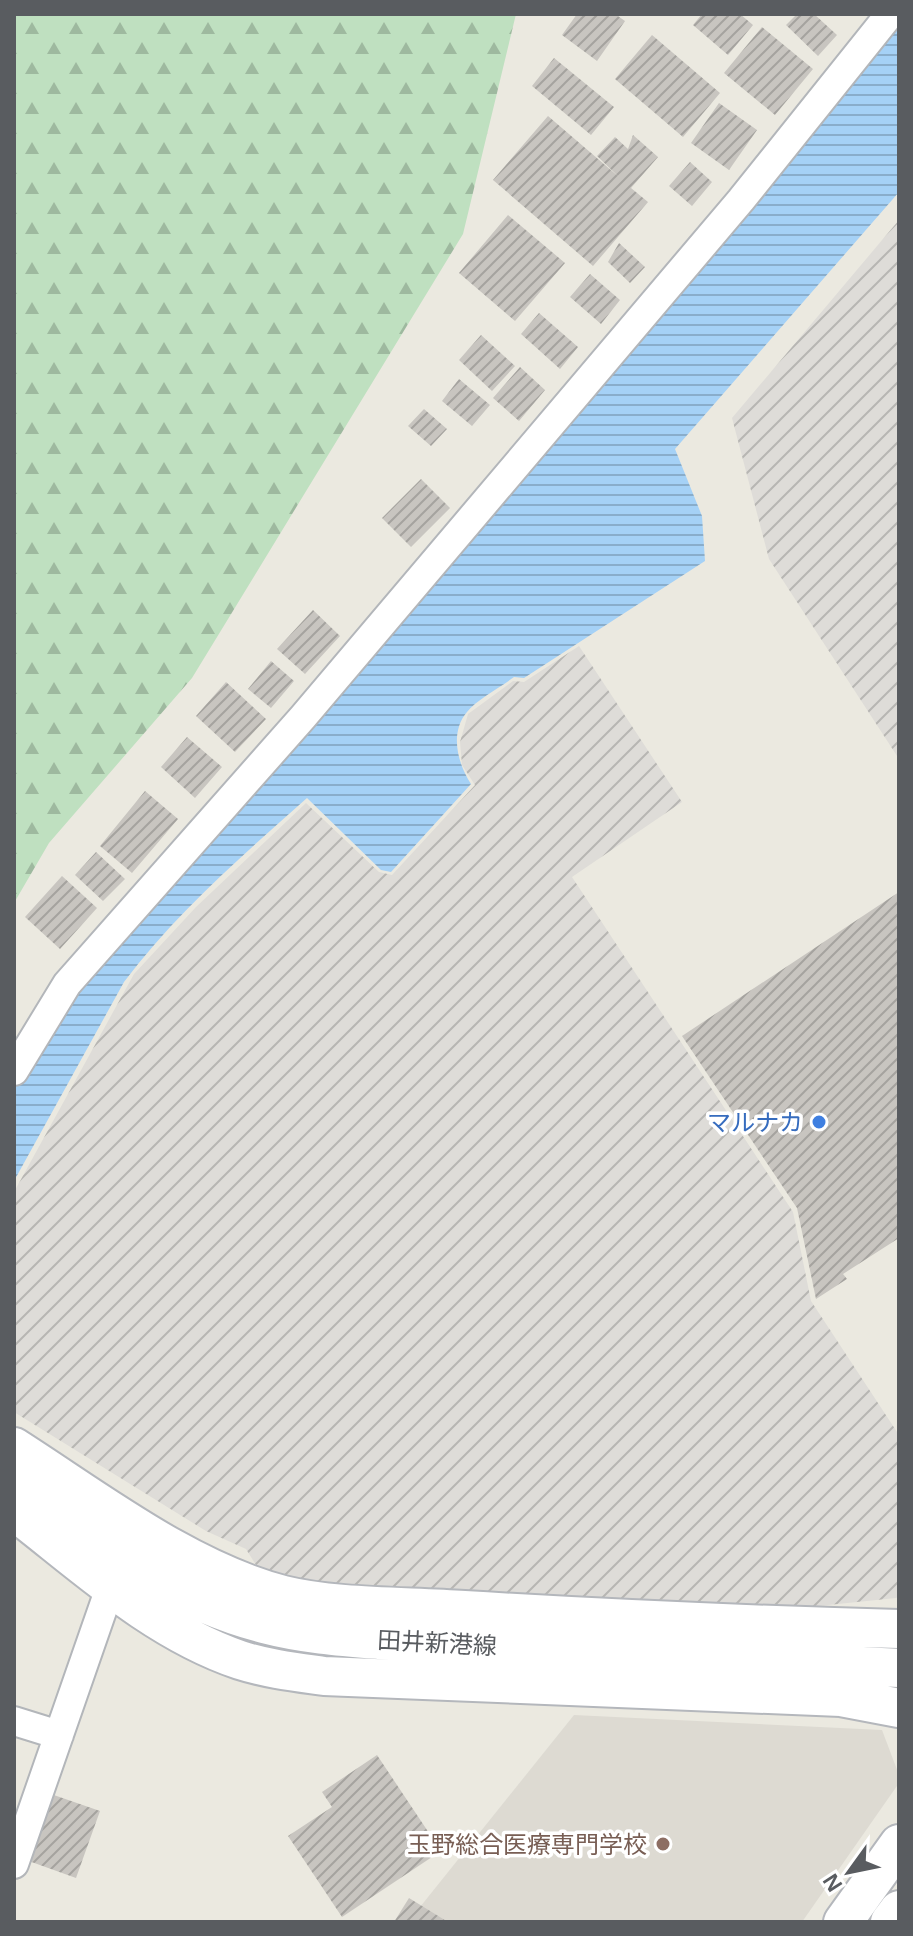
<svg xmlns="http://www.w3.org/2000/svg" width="913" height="1936" viewBox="0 0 913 1936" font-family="Helvetica,'Noto Sans JP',sans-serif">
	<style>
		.industrial { fill: url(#industrial-furrows) }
		.education { fill: #dddad2 }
		.forest { fill: url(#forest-firs) }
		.water { fill: url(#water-rules) }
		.building { fill: url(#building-hatch) }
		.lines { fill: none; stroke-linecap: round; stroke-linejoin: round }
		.street-casing { stroke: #b3b6ba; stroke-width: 32 }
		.secondary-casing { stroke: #b4b7bc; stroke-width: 42 }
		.street { stroke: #fff; stroke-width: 28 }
		.secondary { stroke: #fff; stroke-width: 38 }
		.shop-dot { fill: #3f7fe0; stroke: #fff; stroke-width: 3 }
		.education-dot { fill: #8d6e63; stroke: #fff; stroke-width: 3 }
		.labels { text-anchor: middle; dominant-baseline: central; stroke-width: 7; stroke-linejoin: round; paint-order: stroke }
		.shop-label { font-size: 24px; fill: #366cbe; stroke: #fff; text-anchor: end }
		.street-label { font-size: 24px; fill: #595c60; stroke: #fff }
		.education-label { font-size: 24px; fill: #785e54; stroke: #fff; text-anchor: end }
	</style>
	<defs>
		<pattern id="industrial-furrows" width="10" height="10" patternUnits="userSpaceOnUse" patternTransform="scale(2)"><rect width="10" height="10" fill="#dedcd8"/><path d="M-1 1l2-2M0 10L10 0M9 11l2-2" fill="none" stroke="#b7b6b3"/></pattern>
		<pattern id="forest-firs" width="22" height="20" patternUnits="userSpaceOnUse" patternTransform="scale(2)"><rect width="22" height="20" fill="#bfe0c0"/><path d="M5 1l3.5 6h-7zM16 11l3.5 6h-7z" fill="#9eb99f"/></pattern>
		<pattern id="water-rules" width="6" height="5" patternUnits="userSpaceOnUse" patternTransform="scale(2)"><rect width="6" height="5" fill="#a5d1f6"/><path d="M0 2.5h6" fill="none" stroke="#89adcb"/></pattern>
		<pattern id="building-hatch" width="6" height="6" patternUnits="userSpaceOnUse" patternTransform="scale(2)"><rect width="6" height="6" fill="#c8c5c0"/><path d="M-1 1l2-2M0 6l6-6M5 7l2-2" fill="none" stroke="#a5a39f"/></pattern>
	</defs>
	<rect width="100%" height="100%" fill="#ebe9e0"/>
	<path class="industrial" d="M899,220V759L769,559L732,418Z
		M579,646L682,802L572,877L793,1212L811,1301L899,1435V1596L896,1598L799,1608L371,1589L295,1579L256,1565L246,1549L206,1531L14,1412V1192L134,974L196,907L306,803L379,872L392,875L475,785L462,765L460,742L468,714L513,681L524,682Z"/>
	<path class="education" d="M574,1715L882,1730L899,1775V1783L802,1922H408Z"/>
	<path class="forest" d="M14,14H516L463,234L192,678L49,843L14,903Z"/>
	<path class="water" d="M899,25V192L675,449L702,516L705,561L524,678L514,677C501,687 476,700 467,712C449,733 458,764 471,784L391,872L381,870L307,798C243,855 176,913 124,982L14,1181V1081L70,987Z"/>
	<path class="building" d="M577,14H615L625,21L597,61L562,35Z
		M702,14H740L753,25L728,55L693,25Z
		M797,14H814L837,35L818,56L786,25Z
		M762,27L813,69L775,115L724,73Z
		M652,35L720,93L683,137L615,79Z
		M554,58L614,107L591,135L532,86Z
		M719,103L757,130L729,170L691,143Z
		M548,116L619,177L597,156L615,137L628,149L633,135L658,157L631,188L648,202L593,266L493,180Z
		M690,162L712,182L692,206L669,186Z
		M508,215L565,263L515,321L459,273Z
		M619,243L645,267L630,283L608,262Z
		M590,274L620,300L601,324L570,297Z
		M539,313L578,347L560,369L521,334Z
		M481,335L515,366L492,391L459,360Z
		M520,367L545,390L519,421L493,398Z
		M459,379L490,405L472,426L442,401Z
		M424,409L447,429L431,446L408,426Z
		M421,479L450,508L411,547L382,518Z
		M313,610L340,636L305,674L277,649Z
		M271,661L294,681L271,708L248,689Z
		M226,682L266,719L235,752L196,716Z
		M187,737L222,767L195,798L161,767Z
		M145,791L178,819L132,873L100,846Z
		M96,852L125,879L103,901L75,875Z
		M62,876L97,908L60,949L25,917Z
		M899,892V1238L843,1274L847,1279L816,1299L797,1208L682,1036Z
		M377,1755L441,1851L342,1917L288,1836L332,1807L322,1792Z
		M48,1793L100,1811L76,1878L26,1860Z
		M409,1898L448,1922H394Z"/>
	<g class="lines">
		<defs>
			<path id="street" d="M14,1071L67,984L303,717L741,200L890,14
				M14,1721L59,1735
				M14,1864L111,1585"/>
			<path id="secondary" d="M14,1447C97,1500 187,1570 283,1595C335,1608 409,1606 464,1610C609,1619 754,1625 899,1629
				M14,1483C92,1539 169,1600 264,1624C302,1634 341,1637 379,1640L899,1668
				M14,1511C84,1565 154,1631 240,1660C268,1669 295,1672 324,1676L841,1697L899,1708
				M843,1922L899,1844
				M890,1922L899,1910"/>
		</defs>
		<use href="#street" class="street-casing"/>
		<use href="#secondary" class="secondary-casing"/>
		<use href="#street" class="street"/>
		<use href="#secondary" class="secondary"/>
	</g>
	<circle class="shop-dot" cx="819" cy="1122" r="8"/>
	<circle class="education-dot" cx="663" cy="1844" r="8"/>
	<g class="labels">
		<g class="shop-label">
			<text x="803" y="1122">マルナカ</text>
		</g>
		<g class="street-label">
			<text transform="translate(437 1643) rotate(3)">田井新港線</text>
		</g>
		<g class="education-label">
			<text x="647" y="1844">玉野総合医療専門学校</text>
		</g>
	</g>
	<rect width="913" height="1936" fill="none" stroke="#595c60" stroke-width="32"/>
	<g transform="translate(849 1872) rotate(237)" stroke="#ffffff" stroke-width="6" paint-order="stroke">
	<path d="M0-6L14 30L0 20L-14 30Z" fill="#595c60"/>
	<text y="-12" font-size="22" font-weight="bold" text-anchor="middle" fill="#595c60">N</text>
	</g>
</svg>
